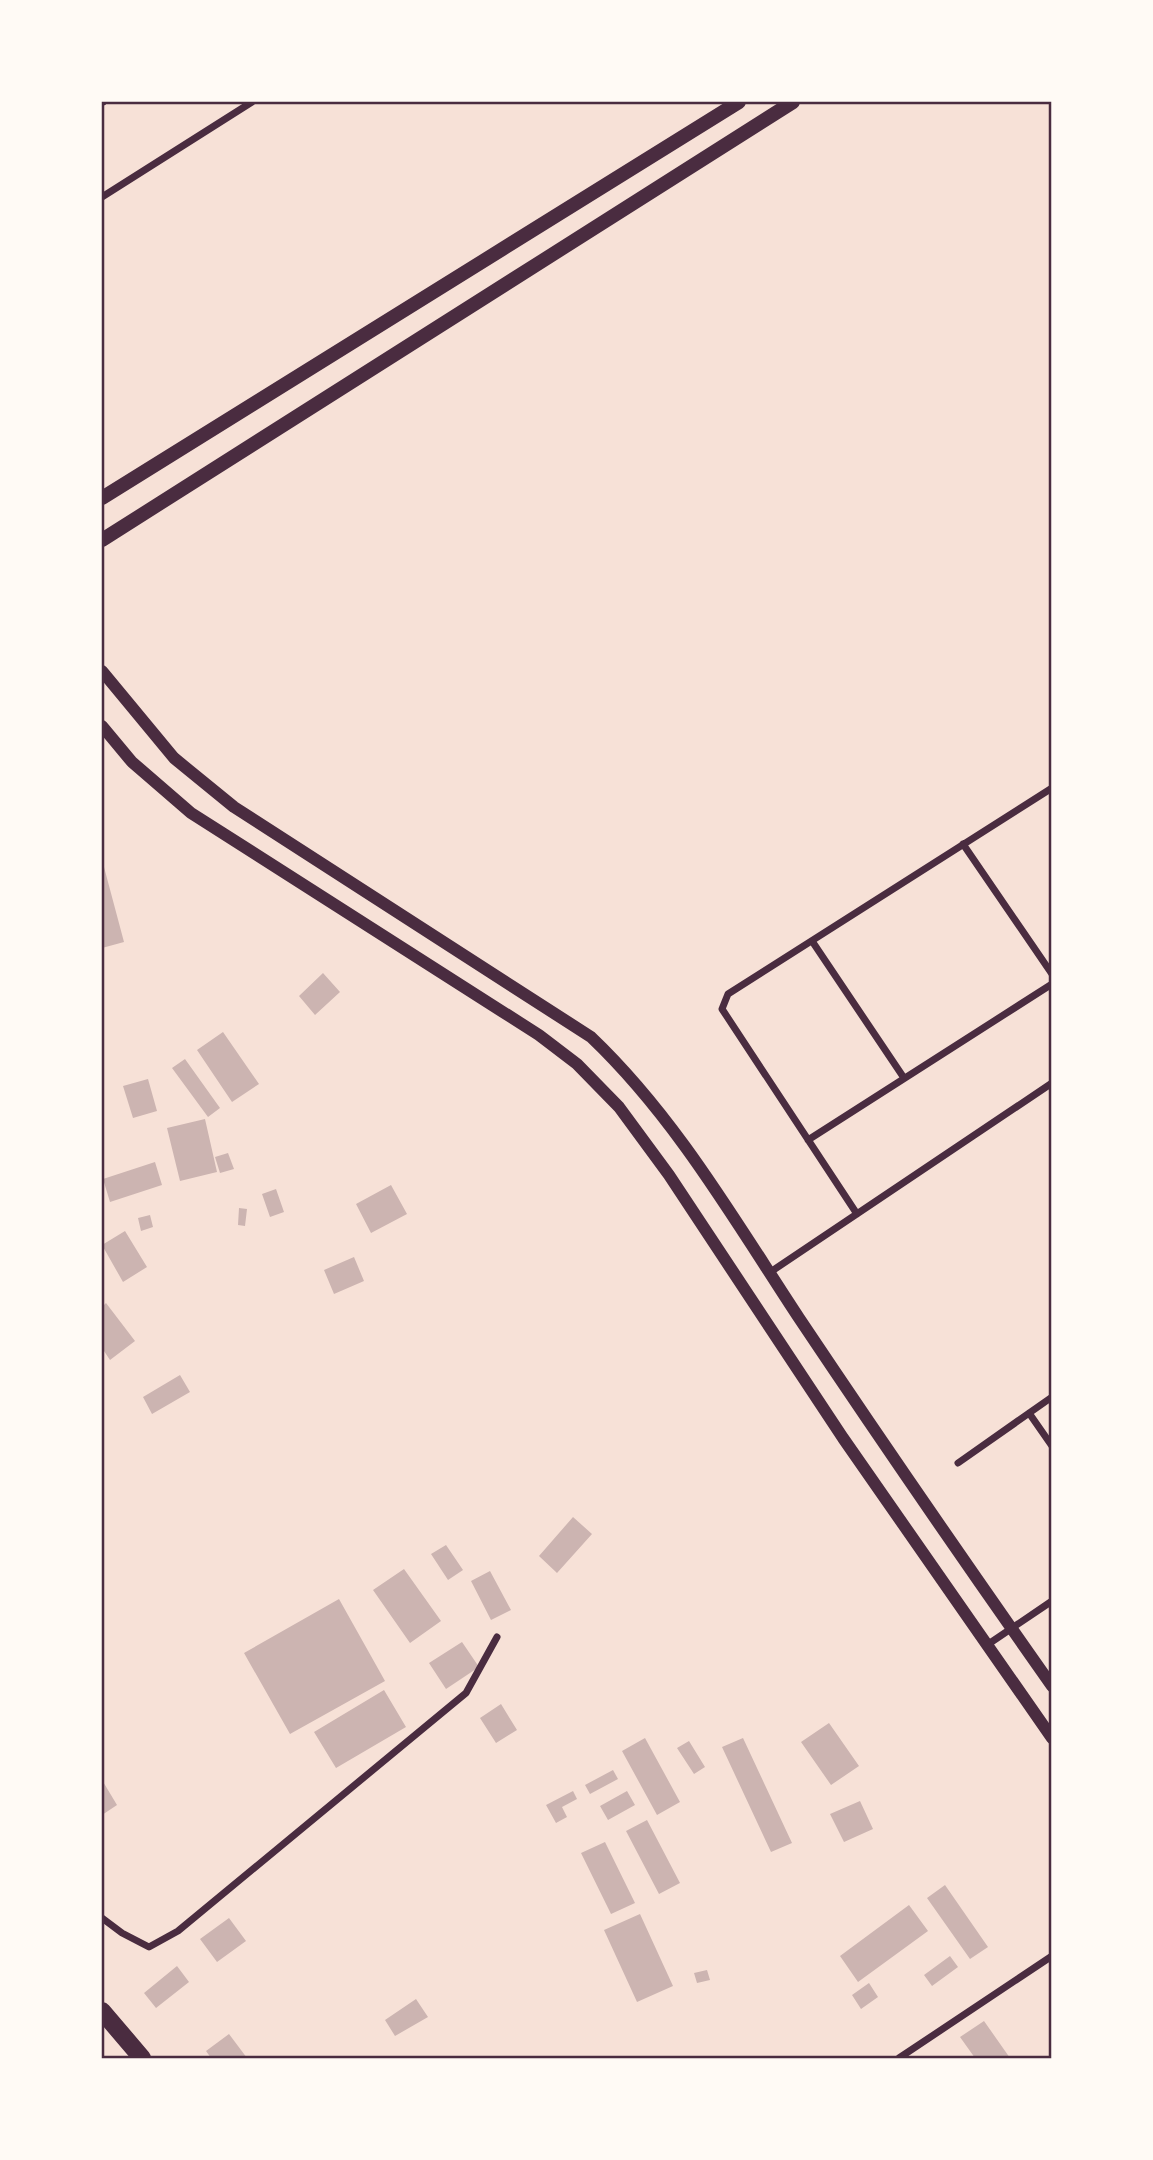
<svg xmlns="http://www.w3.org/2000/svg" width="1153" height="2160" viewBox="0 0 1153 2160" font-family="'PT Sans Narrow',sans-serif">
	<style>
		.building { fill: #ccb4b1 }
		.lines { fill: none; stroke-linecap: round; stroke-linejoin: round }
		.minor { stroke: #4a2c40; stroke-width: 7 }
		.tertiary { stroke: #4a2c40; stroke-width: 12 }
		.secondary { stroke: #4a2c40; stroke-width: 14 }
		.primary { stroke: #4a2c40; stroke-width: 18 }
		.neatline { fill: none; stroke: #4a2c40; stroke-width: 2.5 }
	</style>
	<rect width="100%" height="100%" fill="#f7e1d7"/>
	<path class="building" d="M104,867L124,942L102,948V868Z
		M323,973L340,992L315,1015L299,996Z
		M223,1032L259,1084L232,1102L197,1050Z
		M185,1059L220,1108L208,1117L172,1068Z
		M148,1079L157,1111L133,1118L123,1086Z
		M205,1119L217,1172L180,1181L167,1128Z
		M228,1153L234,1169L220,1173L215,1157Z
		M155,1162L162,1185L110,1202L103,1179Z
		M391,1185L407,1214L371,1233L356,1204Z
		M276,1189L284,1212L270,1217L262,1194Z
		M239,1208L247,1209L245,1226L238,1225Z
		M150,1215L153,1227L141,1231L138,1218Z
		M125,1231L147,1267L123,1282L102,1245Z
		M354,1257L364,1281L334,1294L324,1270Z
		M106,1303L135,1341L110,1360L102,1348V1307Z
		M180,1375L190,1392L152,1414L143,1397Z
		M573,1517L592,1534L557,1573L539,1556Z
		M446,1545L463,1570L448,1580L431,1554Z
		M404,1569L441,1621L410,1643L373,1590Z
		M490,1571L511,1610L491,1620L471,1581Z
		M339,1599L385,1681L290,1734L244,1653Z
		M462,1642L479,1667L446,1689L429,1663Z
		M384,1690L406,1727L336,1768L314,1732Z
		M501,1704L517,1730L496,1743L480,1718Z
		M829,1723L859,1766L831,1785L801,1742Z
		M645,1738L680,1802L657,1815L622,1751Z
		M743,1738L792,1843L771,1852L722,1747Z
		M689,1741L705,1767L694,1774L677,1748Z
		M613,1770L618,1779L590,1794L585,1785Z
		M102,1780L117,1805L102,1815Z
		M573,1791L577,1799L562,1807L567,1817L556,1823L546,1805Z
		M627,1791L635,1805L608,1820L600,1806Z
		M860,1801L873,1829L844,1842L830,1814Z
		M647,1820L680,1883L659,1894L626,1831Z
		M605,1842L635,1903L611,1914L581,1853Z
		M945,1885L988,1947L970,1959L927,1898Z
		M909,1905L928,1931L858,1982L840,1956Z
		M640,1914L673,1986L637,2002L604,1930Z
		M229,1918L246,1941L217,1962L200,1939Z
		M950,1956L958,1967L932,1986L924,1975Z
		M177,1966L189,1982L156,2008L144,1993Z
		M707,1970L710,1980L697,1983L694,1973Z
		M869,1983L878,1997L861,2009L852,1995Z
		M416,1999L428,2017L395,2036L385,2020Z
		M984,2021L1010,2058H975L960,2037Z
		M229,2034L247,2058H211L206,2051Z"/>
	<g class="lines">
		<path class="minor" d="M102,102H103
			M102,197L252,102
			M963,844L1052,974
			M812,941L904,1078
			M808,1140L1052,984
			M857,1214L722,1009L728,994L1052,788
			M769,1273L1052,1083
			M1029,1413L1052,1446
			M958,1463L1052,1397
			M987,1645L1052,1601
			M102,1918L122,1933L149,1947L178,1931L466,1693L497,1637
			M899,2058L1052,1956"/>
		<path class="tertiary" d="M102,671L174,758L234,807L591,1037C676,1118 735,1221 799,1318C882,1442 966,1564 1052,1686
			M102,726L132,762L191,813L539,1035L577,1064L619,1107L669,1175L843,1438L1052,1738"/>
		<path class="secondary" d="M102,498L739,102
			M102,540L793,102"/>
		<path class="primary" d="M102,2011L142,2058"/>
	</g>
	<rect width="1153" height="2160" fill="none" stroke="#fffaf5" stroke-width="206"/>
	<rect x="103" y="103" width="947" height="1954" class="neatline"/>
</svg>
